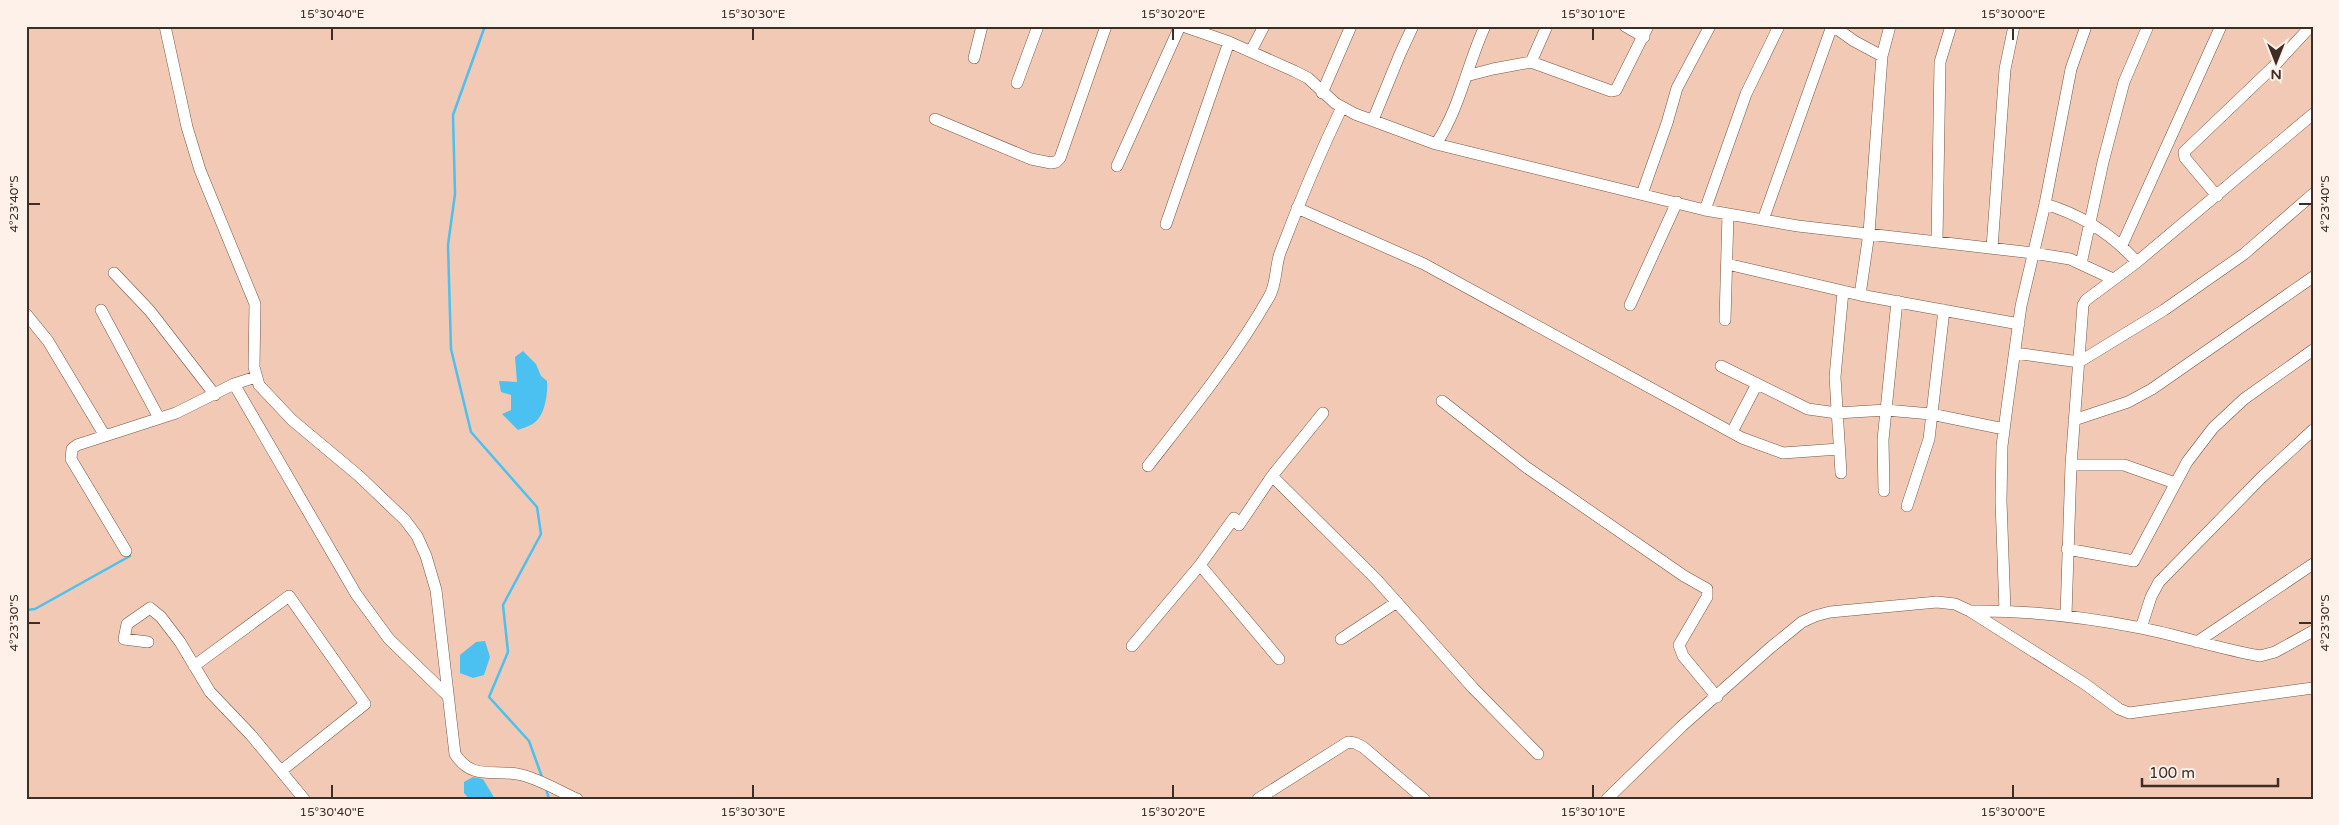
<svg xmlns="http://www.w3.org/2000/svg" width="2339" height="825" viewBox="0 0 2339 825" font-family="'Varela Round',sans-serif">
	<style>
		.water { fill: #4ac1f0 }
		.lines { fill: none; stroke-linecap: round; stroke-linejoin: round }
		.stream { stroke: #4ac1f0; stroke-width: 2.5 }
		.minor-casing { stroke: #785543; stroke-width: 12 }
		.minor { stroke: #fff; stroke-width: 11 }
		.ticks { fill: none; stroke: #3d2d25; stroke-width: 2 }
		.neatline { fill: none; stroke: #3d2d25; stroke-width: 2 }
		.ticks-label { font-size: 12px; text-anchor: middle; fill: #3d2d25 }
	</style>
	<rect width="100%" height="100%" fill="#f2c9b4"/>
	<path class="water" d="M523,351L536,364L541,376L547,381C548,394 545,415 534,423C530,426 523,428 518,430L502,414L511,410V395L501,392L499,381L517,382L515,357Z
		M485,641L490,657L484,675L473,678L460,673V655L476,642Z
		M473,777L483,779L495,799H469L464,793V782Z"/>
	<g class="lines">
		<path class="stream" d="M485,26L453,115L455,194L448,245L451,349L471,432L537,507L541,534L503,605L508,652L489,697L529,741L542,777
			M26,610L35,609L130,556
			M546,789L549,799"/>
		<defs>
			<path id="minor" d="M165,26L187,127L200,170L255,304L254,367L259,385L292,420L359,476L405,520L417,536L426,556L436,590L455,754C473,782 495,768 522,775C541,780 559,791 577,799
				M1183,26L1229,42L1294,71L1308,78L1335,103L1355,114L1436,144L1705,210L1798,226L2033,253L2070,259L2113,279
				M1625,26L1644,37
				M1833,26L1854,41L1882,56
				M1251,51L1264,26
				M974,58L982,26
				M1531,62L1547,26
				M1466,76L1493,69L1531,62L1611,91L1616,90L1648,26
				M1017,83L1038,26
				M1322,93L1351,26
				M935,119L1031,159L1051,163L1056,162L1060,158L1106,26
				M1373,120L1400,54L1413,26
				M1436,144C1460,108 1467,65 1485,26
				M1117,166L1180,26
				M1642,194L1667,123L1677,88L1710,26
				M2217,196L2185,158L2184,152L2273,67L2311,26
				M2045,204C2082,215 2111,233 2137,262
				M1297,208L1424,264L1742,438L1783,453L1839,449
				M1705,210L1746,94L1779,26
				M1763,220L1832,26
				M1166,224L1229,42
				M1937,241L1940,62L1951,26
				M2122,245L2221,26
				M1992,248L2005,69L2014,26
				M1727,264L1860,295L2019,324
				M2081,264L2103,162L2124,82L2148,26
				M114,273L150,311L215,395
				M1860,295L1869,233L1882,56L1890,26
				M1630,305L1677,202
				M101,310L159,418
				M26,314L48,341L105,436
				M1725,320L1728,214
				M2015,353L2079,362L2164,310L2244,254L2313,194
				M1721,366L1808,409L1837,413L1886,410L1931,414L2004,429
				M234,384L356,594L389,639L448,696
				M1442,401L1526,467L1684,576L1707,589V597L1679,645L1683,656L1717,697
				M2074,420L2128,402L2152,389L2313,277
				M1732,432L1757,384
				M2071,465H2124L2175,483
				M1148,466C1190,412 1235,357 1269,297C1277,284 1275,267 1280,253C1299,203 1319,155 1342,107
				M1841,473L1835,377L1843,291
				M1272,476L1376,579L1473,688L1538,754
				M1884,491L1883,440L1897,301
				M1907,506L1929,439L1944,310
				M1239,525L1272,476L1323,413
				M2067,549L2134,561L2187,462L2213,428L2244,399L2313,350
				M126,551L71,459L72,449L77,445L176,413L234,384L256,377
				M1200,565L1279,659
				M1970,611C2028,610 2085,617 2141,628C2181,636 2220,649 2260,656L2275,652L2313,631
				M2005,611L2001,501L2002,446L2007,407L2021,306L2045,204L2071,69L2086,26
				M2066,615L2071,465L2083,305L2086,300L2137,262L2313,114
				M2141,628L2151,597L2159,582L2261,478L2313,430
				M1341,639L1397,602
				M148,642L124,639L127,624L150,608L161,617L180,642L210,692L251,735L304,799
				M2197,642L2313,564
				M1132,646L1200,565L1234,518
				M194,666L289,596L365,704L281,771
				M1258,799L1348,742L1355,743L1363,747L1424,799
				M1607,799L1682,726L1770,648L1802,622L1815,616L1830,612L1937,602L1955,604L1970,611L2085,684L2119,709L2129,713L2313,688"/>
		</defs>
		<use href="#minor" class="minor-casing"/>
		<use href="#minor" class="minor"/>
	</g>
	<path class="ticks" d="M332,28V40M753,28V40M1173,28V40M1593,28V40M2013,28V40M28,204H40M2299,204H2312M28,623H40M2299,623H2312M332,785V798M753,785V798M1173,785V798M1593,785V798M2013,785V798"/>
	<rect width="2339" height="825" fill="none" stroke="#fdf1ea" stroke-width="55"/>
	<g transform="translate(2276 62) rotate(180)" stroke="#fdf1ea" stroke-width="4" paint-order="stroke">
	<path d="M0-4L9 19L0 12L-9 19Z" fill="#3d2d25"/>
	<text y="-8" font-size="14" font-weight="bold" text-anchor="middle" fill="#3d2d25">N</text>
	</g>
	<path d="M2142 778v8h136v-8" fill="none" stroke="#3d2d25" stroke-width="2.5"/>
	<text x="2149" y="778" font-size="15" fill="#3d2d25" stroke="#fdf1ea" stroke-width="4" paint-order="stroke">100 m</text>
	<rect x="28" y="28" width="2284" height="770" class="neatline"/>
	<g class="ticks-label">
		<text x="332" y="18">15°30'40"E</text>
		<text x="753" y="18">15°30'30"E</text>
		<text x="1173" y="18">15°30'20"E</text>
		<text x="1593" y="18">15°30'10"E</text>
		<text x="2013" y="18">15°30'00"E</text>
		<text transform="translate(2325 204) rotate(-90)" y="4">4°23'40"S</text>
		<text transform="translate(14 204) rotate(-90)" y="4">4°23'40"S</text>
		<text transform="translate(2325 623) rotate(-90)" y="4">4°23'30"S</text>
		<text transform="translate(14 623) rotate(-90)" y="4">4°23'30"S</text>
		<text x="332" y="816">15°30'40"E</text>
		<text x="753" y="816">15°30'30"E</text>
		<text x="1173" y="816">15°30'20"E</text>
		<text x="1593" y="816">15°30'10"E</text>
		<text x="2013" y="816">15°30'00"E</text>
	</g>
</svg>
